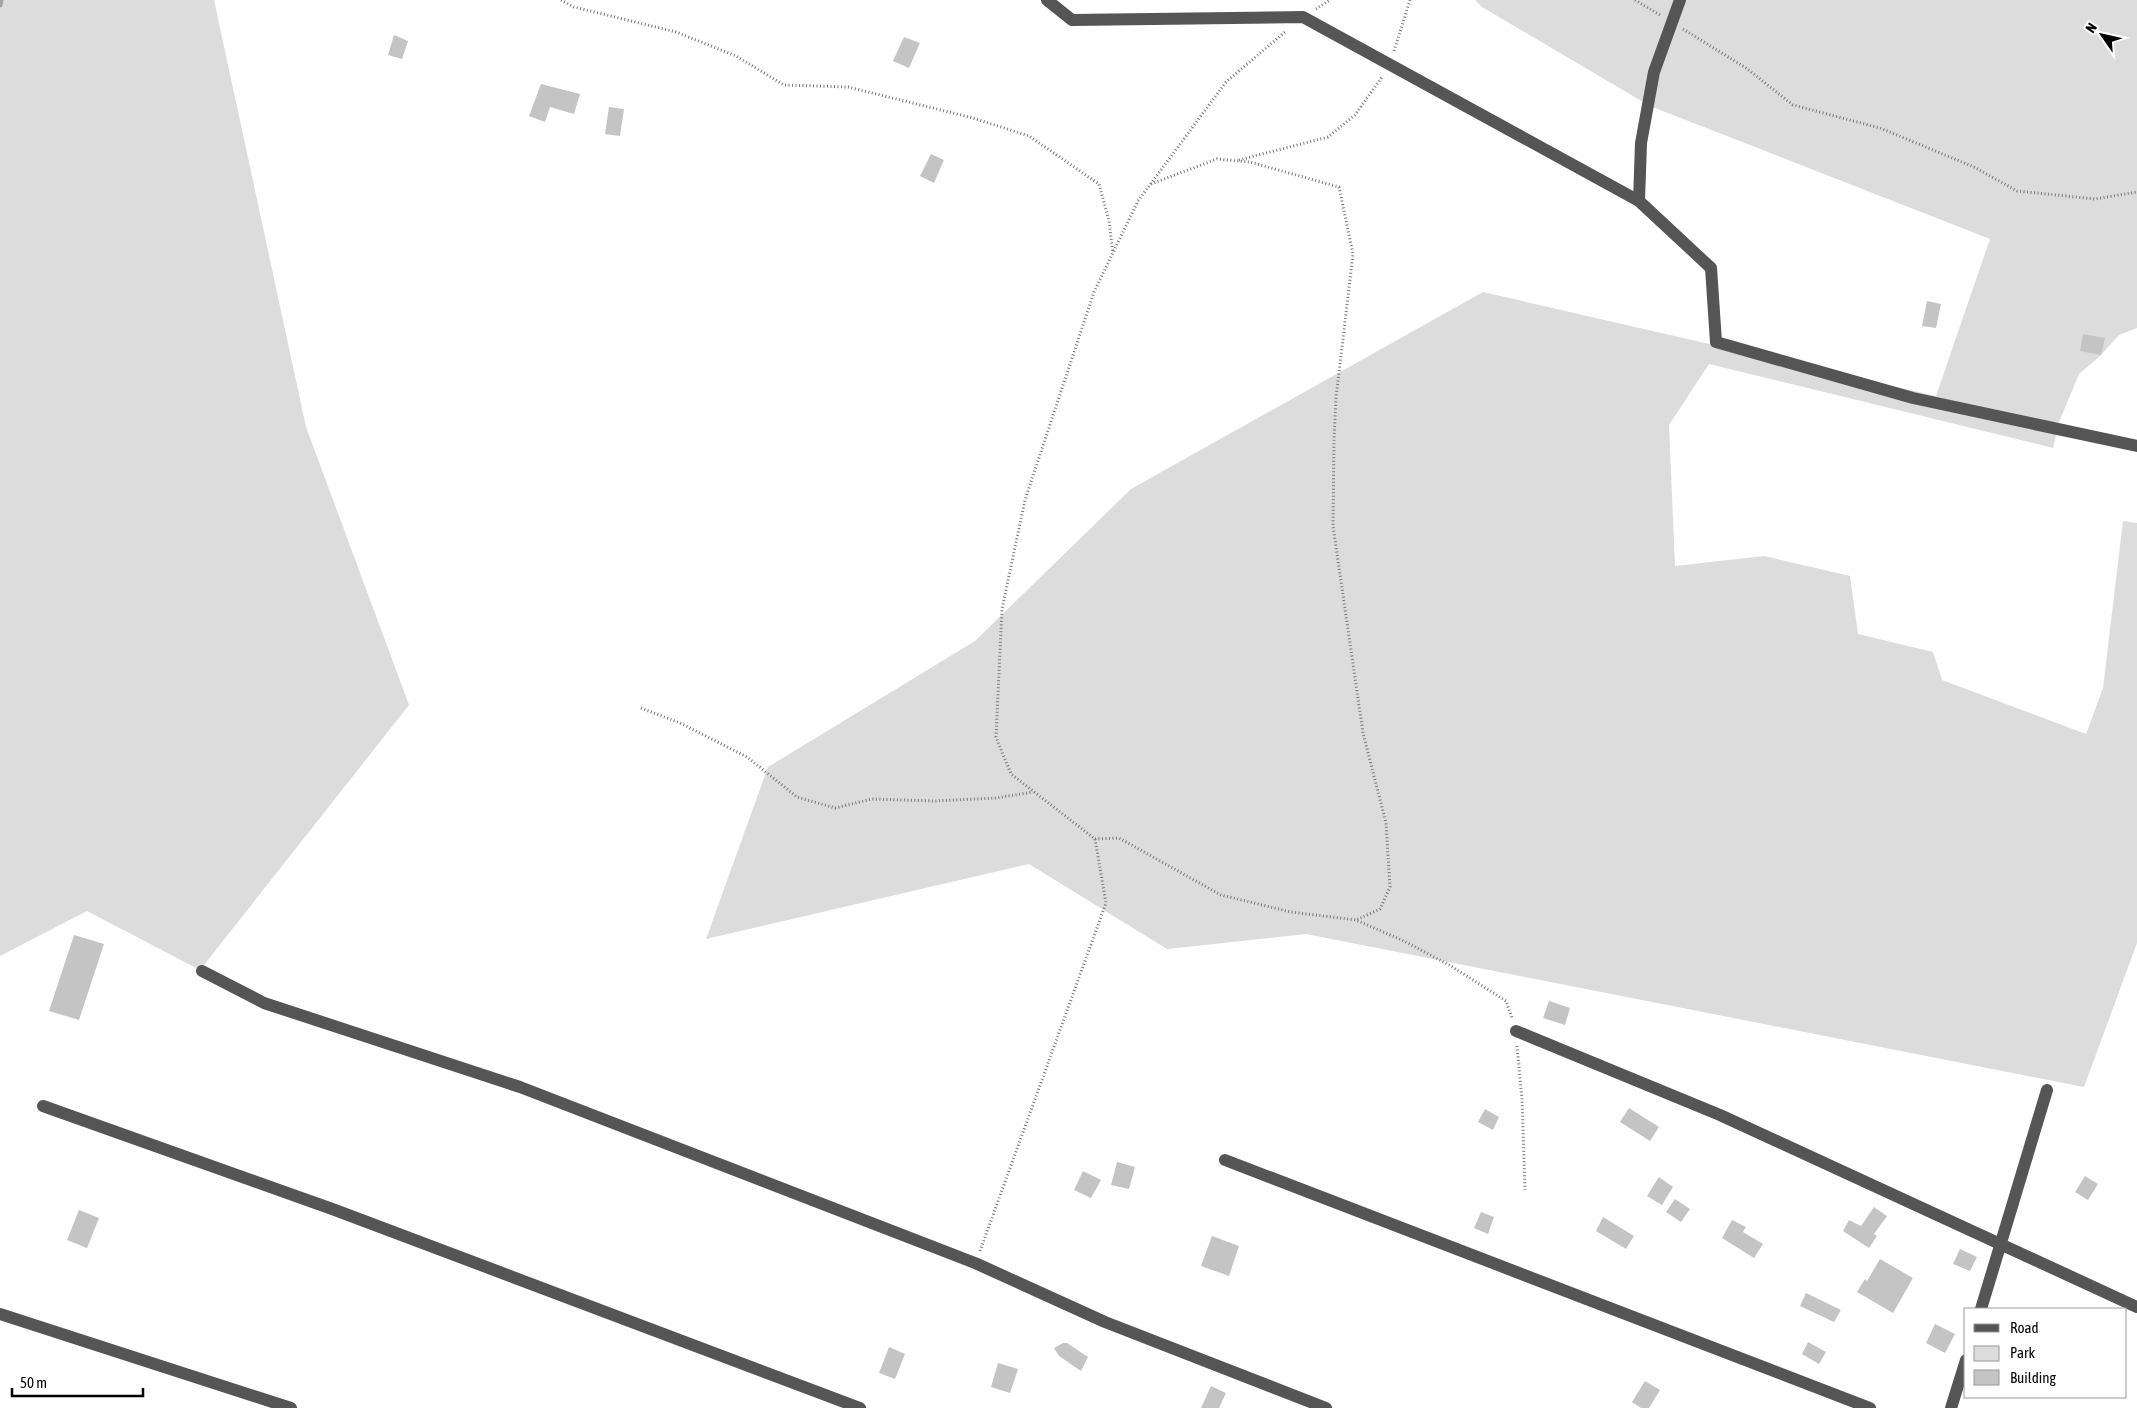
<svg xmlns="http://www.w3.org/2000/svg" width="2137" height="1408" viewBox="0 0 2137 1408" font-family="'Asap Condensed',sans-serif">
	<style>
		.green { fill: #dcdcdc }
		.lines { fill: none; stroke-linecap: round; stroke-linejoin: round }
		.stream { stroke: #a3a3a3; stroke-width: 5 }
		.building { fill: #c4c4c4 }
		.path { stroke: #777; stroke-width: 3; stroke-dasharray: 1 2.5; stroke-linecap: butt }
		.minor { stroke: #555; stroke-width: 12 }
	</style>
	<rect width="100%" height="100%" fill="#fff"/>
	<path class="green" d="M0,0H214L306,427L409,705L200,970L87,911L0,956Z
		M1475,0H2137V328L2119,335L2101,355L2079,374L2059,422L2053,448L1709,364L1669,425L1675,566L1764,556L1850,576L1858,634L1933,652L1942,680L2086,734L2103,688L2123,521L2137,523V943L2084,1087L1306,934L1167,949L1029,864L706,939L768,767L975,641L1131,489L1483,292L1936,396L1990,239L1650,106L1482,7Z"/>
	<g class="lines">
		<path class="stream" d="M0,5L1,0"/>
	</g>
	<path class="building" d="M394,35L408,41L402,59L388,55Z
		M904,37L920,43L909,68L893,61Z
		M541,84L580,94L574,114L550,107L545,122L529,116Z
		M609,107L624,109L620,136L605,134Z
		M931,154L944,160L934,183L920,176Z
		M1927,301L1941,304L1936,328L1922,326Z
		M2083,334L2105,338L2101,355L2080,351Z
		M74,935L104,944L79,1020L49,1011Z
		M1549,1001L1570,1008L1565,1025L1543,1018Z
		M1629,1108L1659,1127L1650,1141L1620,1122Z
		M1485,1109L1499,1117L1493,1130L1478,1122Z
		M1117,1162L1135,1167L1129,1189L1111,1185Z
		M1083,1171L1101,1180L1091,1198L1074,1190Z
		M2085,1176L2098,1184L2088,1200L2075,1192Z
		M1659,1177L1673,1187L1662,1205L1647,1196Z
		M1675,1199L1690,1209L1681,1222L1666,1212Z
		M1874,1207L1887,1216L1874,1234L1877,1236L1869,1248L1843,1231L1849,1220L1861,1226Z
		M79,1210L99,1218L87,1248L67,1240Z
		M1481,1212L1494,1217L1488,1234L1474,1228Z
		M1603,1217L1634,1236L1626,1249L1596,1231Z
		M1732,1220L1746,1227L1743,1232L1763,1244L1754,1258L1722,1238Z
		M1212,1236L1239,1246L1229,1276L1201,1266Z
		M1960,1249L1977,1257L1970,1271L1953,1264Z
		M1880,1259L1913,1278L1893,1313L1857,1292L1865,1279L1867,1281Z
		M1806,1293L1841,1310L1834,1322L1800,1306Z
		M1935,1324L1955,1334L1945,1353L1926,1343Z
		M1808,1342L1826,1352L1819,1364L1802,1354Z
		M1063,1343H1067L1088,1357L1081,1371L1059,1356L1054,1348Z
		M889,1347L905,1354L895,1379L879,1373Z
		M998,1363L1018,1369L1010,1393L991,1387Z
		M1645,1381L1660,1390L1649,1408H1641L1632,1402Z
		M1211,1386L1226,1393L1219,1408H1201Z"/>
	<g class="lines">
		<path class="path" d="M561,0L574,7L676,32L736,56L784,85L848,87L973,118L1029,136L1099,184L1109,221L1113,253
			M1635,0L1660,15
			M1316,9L1330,0
			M1683,29L1746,68L1793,105L1880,128L1974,167L2017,191L2095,199L2137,192
			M1394,51L1410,0
			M1239,160L1328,137L1355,115L1382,77
			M1151,184L1217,159L1250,162L1339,187L1353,254L1336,398L1334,440L1333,526L1363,733L1386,823L1390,887L1380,909L1356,920
			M641,708L680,723L747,757L797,797L835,808L872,799L934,801L996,798L1033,792
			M1095,839L1119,838L1221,895L1291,912L1356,920L1404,941L1451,966L1506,1001L1512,1018
			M1517,1046L1522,1099L1525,1190
			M980,1251L1106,903L1095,839L1011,774L996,737L1002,609L1025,500L1094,292L1138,201L1226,82L1285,32"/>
		<path class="minor" d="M1047,0L1072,20L1303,17L1639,201L1711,268L1716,342L1913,398L2137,446
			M1639,201L1641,143L1654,72L1680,0
			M202,971L264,1003L520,1087L975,1263L1105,1322L1326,1408
			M1516,1031L1720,1115L2137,1307
			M43,1106L335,1210L860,1408
			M1225,1160L1870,1408
			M1981,1309L2047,1090
			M0,1314L291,1408
			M1951,1408L1966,1360"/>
	</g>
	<rect x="1964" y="1308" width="162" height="90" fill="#ffffff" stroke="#999999"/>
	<rect x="1974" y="1324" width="25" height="8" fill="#555555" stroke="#999999"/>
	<text x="2010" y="1333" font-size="15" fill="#000000">Road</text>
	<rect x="1974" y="1346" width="25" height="15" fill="#dcdcdc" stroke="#999999"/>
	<text x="2010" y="1358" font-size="15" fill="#000000">Park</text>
	<rect x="1974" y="1370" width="25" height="15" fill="#c4c4c4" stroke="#999999"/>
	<text x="2010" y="1383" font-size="15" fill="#000000">Building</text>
	<g transform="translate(2102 35) rotate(304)" stroke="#ffffff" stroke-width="4" paint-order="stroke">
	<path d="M0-4L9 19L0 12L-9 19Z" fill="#000000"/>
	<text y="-8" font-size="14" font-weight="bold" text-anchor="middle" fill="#000000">N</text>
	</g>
	<path d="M12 1388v8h131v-8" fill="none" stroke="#000000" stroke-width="2.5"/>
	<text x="20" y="1388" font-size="15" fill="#000000" stroke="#ffffff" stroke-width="4" paint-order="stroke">50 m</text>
</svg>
